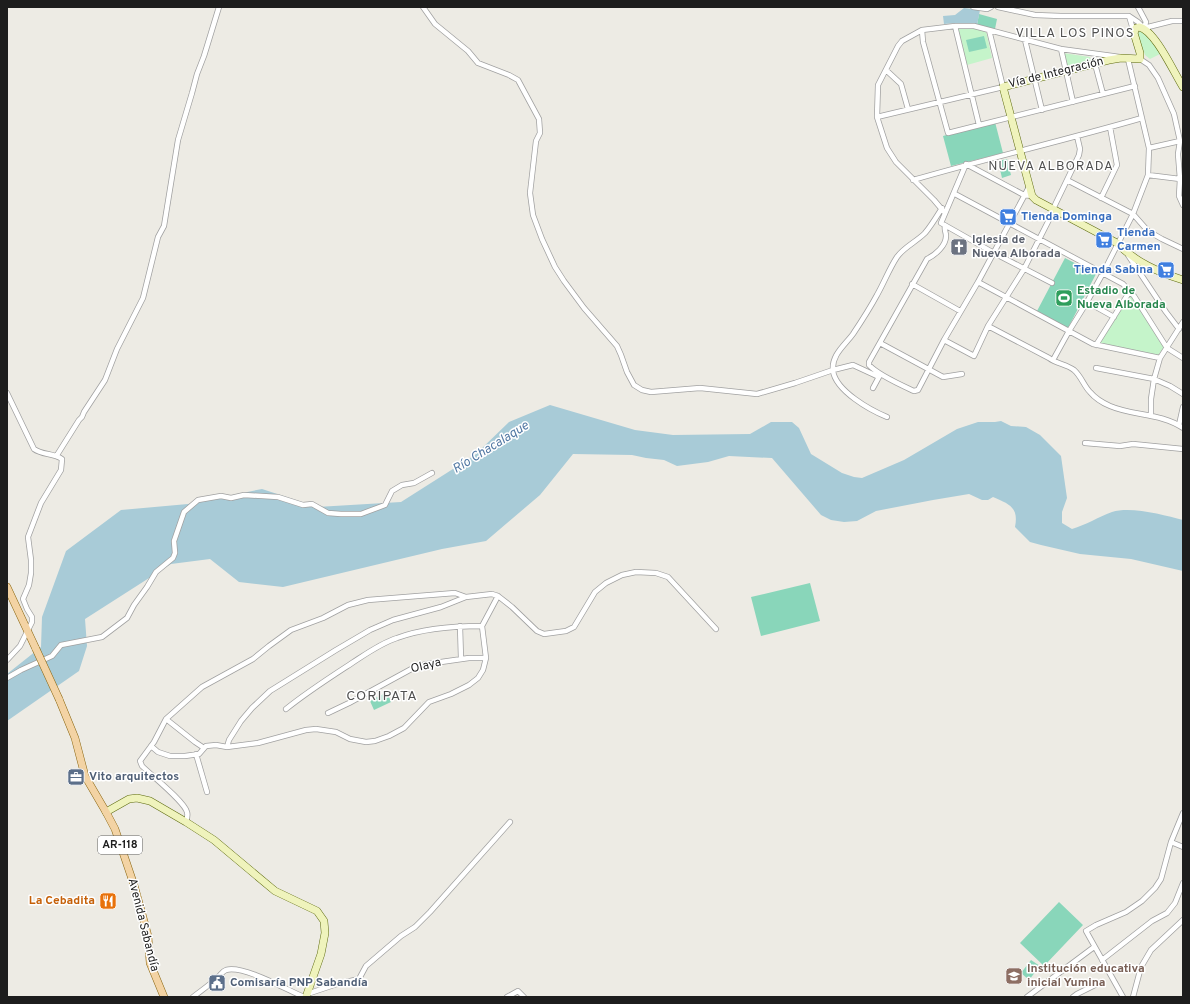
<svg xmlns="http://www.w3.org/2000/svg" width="1190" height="1004" viewBox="0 0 1190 1004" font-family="Overpass,sans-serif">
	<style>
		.park { fill: #c5f4ca }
		.pitch { fill: #89d6ba }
		.water { fill: #a8cbd7 }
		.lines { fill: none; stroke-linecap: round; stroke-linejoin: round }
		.street-casing { stroke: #a1a1a1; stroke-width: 6 }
		.secondary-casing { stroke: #5d6a0f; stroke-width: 8 }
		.primary-casing { stroke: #89640d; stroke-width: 8 }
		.street { stroke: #fff; stroke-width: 4.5 }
		.secondary { stroke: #eff3bc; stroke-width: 7 }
		.primary { stroke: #f3d3a4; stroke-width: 7 }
		.primary-bridge-casing { stroke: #89640d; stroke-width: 8; stroke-linecap: butt }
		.primary-bridge { stroke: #f3d3a4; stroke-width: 7 }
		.labels { text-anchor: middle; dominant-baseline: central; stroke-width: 3; stroke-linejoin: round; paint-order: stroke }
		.shield { fill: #fff; stroke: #616161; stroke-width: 1 }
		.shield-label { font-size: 11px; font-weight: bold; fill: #1d1d1d }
		.street-label { font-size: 12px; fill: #1d1d1d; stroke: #fff }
		.shop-label { font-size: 12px; font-weight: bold; fill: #366cbe; stroke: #fff; text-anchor: start }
		.worship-label { font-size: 12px; font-weight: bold; fill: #5b616d; stroke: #fff; text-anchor: start }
		.leisure-label { font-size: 12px; font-weight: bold; fill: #27864d; stroke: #fff; text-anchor: start }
		.service-label { font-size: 12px; font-weight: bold; fill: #4e5e75; stroke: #fff; text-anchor: start }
		.food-label { font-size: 12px; font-weight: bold; fill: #c56008; stroke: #fff; text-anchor: end }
		.education-label { font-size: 12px; font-weight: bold; fill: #785e54; stroke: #fff; text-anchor: start }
		.neighbourhood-label { font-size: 13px; letter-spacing: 1px; fill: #505050; stroke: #fff }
		.water-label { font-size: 13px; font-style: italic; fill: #5379a4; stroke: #fff }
		.quarter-label { font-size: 14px; letter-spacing: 1px; fill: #505050; stroke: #fff }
	</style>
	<rect width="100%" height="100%" fill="#edebe4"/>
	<path class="park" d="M958,28H974L986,31L992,58L967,65Z
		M1141,30L1162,53L1150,59L1145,55L1137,34Z
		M1063,53L1090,57L1091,61L1067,67Z
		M1130,294L1164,348L1158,355L1100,343Z"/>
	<path class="pitch" d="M979,14L997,19L995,29L977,25Z
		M984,36L987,48L969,52L966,40Z
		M995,122L1003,153L951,166L943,136Z
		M1007,159L1011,175L1002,178L998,161Z
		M1065,258L1096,274L1068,328L1037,311Z
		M810,583L820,621L761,636L751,597Z
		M387,692L391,702L374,710L370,701Z
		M1059,902L1083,925L1044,966L1020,943Z
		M1031,960L1040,966L1029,980L1021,973Z"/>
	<path class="water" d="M964,8L980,10L977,25L956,23L944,24L943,16L955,15Z
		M550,405L635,430L673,435L750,434L771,422H792L799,428L811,454L842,473L854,477L862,478L904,460L957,429L978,422H995L1001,421L1011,426L1026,427L1040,435L1061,456L1067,498L1062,512V523L1072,529C1086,525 1098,517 1112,512C1131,506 1164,515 1183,520V571L1131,559L1080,554L1041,545L1030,542L1015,527C1019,507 1009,504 993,497L988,500H982L969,494L933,500L876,511L857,521L844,522L831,520L821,515L772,458L729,456L708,462L677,466L664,460L646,458L632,455L573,454L540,495L486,541L442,549L283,587L239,582L210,559L171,564L85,619L87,646L79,671L7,721V674L41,647L42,617L66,551L121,510L188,504L262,489L317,507L401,502L475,455L509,422Z"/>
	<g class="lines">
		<defs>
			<path id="street" d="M423,7L435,24L468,51L478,63L509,75L518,80L539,119L540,133L536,141L530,193L533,215L542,239L555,267L564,281L584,308L617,346L621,355L627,372L634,385L642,390L651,392L700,388L757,394L795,383L833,370L853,365L879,377
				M973,7L987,9L991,7
				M998,7L1035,15L1061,16H1129L1138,22L1144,28
				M1138,7L1146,22L1144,28
				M1129,16L1134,33
				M955,26L979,125
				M1144,28L1172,21H1183
				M922,30L923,42L948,133L1135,86
				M1025,40L1042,110
				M1061,49L1073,102
				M1140,59L1149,65L1158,78L1174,114L1180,141L1178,154L1180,179L1179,196L1183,205
				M1095,64L1103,94
				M886,70L901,84L908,109
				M877,117L1003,87L989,30
				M1149,148L1180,141
				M1148,175L1180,179
				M913,180C989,158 1066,140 1142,118
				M1067,180L1133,214L1148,231L1162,239L1183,249
				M955,194L1123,284L1134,296L1167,348L1183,358
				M1032,196L1024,195L966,164L941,223L994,253L1052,283
				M1101,198L1117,165L1110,127
				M945,213L934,200L896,162L887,148L877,117L878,85L898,46L902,41L922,30L955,26H974L1061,49L1120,57
				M945,226C944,230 946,232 946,236C946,246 935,255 927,259L869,362V365C878,375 901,385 914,391L918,390L944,340L978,282L1029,187
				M1128,255L1166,312L1179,329
				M978,282L1093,344L1160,358
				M912,284L960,311
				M1087,302L1114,317
				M988,326L1049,358C1057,364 1066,364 1074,370C1081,376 1084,386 1090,392C1095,398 1103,403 1110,406C1133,416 1161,413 1183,428
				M944,340L974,356L988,326L1024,269L1054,210V207L1079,155L1080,149L1077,136
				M880,343L943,377L962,374
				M1096,345L1130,291
				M1053,360L1069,331L1087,302L1103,273L1133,214L1148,175L1149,148L1128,59
				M1096,368L1154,379L1170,386L1183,394
				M873,388L880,375
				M7,393L34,449C42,455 53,453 62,459L61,470L41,503L28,537L31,560V573L29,585L23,599L27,609L32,617V622L20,646L7,660
				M1151,416V399L1154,379L1160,358L1183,322
				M887,417C870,410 836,391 833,371C831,355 845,345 853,334C861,322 870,308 877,295C884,283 889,269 897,257C904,247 916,242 925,233C931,226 937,216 942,208
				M1179,425L1183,407
				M1085,443L1120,446L1133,444L1183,449
				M57,455L79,420L82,417L84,412L105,380L117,349L143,298L158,237L164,226L178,140L192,93L197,74L204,56L219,7
				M460,626L461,659
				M7,678L21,670L52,656L61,645L102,637L127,618L134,605L147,587L156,572L173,558L175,553L174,541L184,512L198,500L221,496L231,498L244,495L278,497L303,505L312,504L328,513L341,514H361L385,505L392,491L402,485L414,483L432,473
				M286,709C307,692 329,678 352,663C366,654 381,643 397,638C424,628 454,626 482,626
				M328,713L349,703L415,667L427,664L469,658H486
				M166,719L195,742L204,748
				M151,746L158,752L170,756H185L199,754L206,746L216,745L227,747L258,743L306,730L316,729L336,732L350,739L366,742L375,741L389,736L404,728L429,702L451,694L469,685L478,678L483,670L486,658L482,626L498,596
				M227,747L229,740L241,721L252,708L270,691L336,650L370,630L393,620L441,607L466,597L492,594L498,596L512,607L537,631L544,634L566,631L574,627L595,592L606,583L622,575L636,572L656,573L668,577L716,629
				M196,754L207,792
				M186,822C187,819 188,815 187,812C184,801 151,775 142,766L140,761L154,742L166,719L202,687L253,659L269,646L291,630L323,618L348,605L368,600L455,593L466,597
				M1171,842L1183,847
				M1102,960L1152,921L1167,913L1175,903L1183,883
				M307,994L337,984L359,979L366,966L401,936L415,927L430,912L510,822
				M193,997C202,990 211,984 219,976C221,974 223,971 226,970C244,965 287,990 304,997
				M507,997L518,991L524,997
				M1027,997L1094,947
				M1073,997L1077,994L1101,982
				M1123,997L1086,931L1096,925L1126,912L1142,901L1155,888L1161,879L1171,842L1183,813
				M1133,997L1141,967L1151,950L1183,920"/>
			<path id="secondary" d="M1183,87C1174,73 1155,30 1139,27L1136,28L1134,33L1140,53V59L1121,58L1109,60L1003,87L1032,196L1036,200L1117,243C1135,262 1158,272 1183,280
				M106,812L129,799L137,798L150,801L186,822L214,840L275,891L317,911L324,921L325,933L321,954L306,997"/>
			<path id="primary" d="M7,587L36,649
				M59,699L75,738L85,776L106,812L115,829L134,885L141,910L148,936L150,963L164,997"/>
		</defs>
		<use href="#street" class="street-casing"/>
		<use href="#secondary" class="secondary-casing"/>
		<use href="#primary" class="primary-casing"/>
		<use href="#street" class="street"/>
		<use href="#secondary" class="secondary"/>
		<use href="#primary" class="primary"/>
		<defs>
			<path id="primary-bridge" d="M36,649L59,699"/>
		</defs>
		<use href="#primary-bridge" class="primary-bridge-casing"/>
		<use href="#primary-bridge" class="primary-bridge"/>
	</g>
	<defs>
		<symbol id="supermarket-square" viewBox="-11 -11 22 22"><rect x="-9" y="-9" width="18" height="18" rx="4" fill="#3f7fe0" stroke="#fff"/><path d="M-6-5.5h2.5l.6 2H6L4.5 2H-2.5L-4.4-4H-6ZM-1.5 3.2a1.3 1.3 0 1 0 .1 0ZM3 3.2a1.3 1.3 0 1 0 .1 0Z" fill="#fff"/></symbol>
		<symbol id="church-square" viewBox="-11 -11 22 22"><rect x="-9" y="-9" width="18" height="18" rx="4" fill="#6b7280" stroke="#fff"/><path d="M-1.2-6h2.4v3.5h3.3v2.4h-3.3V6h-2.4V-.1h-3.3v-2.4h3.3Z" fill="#fff"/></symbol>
		<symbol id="stadium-square" viewBox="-11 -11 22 22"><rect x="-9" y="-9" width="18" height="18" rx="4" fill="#2e9e5b" stroke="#fff"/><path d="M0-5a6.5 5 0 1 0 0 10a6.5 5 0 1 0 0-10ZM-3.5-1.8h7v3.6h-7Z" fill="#fff"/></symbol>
		<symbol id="office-square" viewBox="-11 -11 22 22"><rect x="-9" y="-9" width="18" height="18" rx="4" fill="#5c6f8a" stroke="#fff"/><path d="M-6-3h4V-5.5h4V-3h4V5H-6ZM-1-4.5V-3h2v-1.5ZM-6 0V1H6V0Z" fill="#fff"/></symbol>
		<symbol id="restaurant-square" viewBox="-11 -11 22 22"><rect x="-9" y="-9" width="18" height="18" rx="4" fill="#e8710a" stroke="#fff"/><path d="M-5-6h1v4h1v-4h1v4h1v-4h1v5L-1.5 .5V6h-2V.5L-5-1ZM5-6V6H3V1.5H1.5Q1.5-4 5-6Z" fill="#fff"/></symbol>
		<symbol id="school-square" viewBox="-11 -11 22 22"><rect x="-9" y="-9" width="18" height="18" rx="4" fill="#8d6e63" stroke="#fff"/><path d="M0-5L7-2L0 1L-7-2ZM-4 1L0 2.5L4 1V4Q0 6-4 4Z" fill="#fff"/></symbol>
		<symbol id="civic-square" viewBox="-11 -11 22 22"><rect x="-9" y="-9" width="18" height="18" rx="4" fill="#5c6f8a" stroke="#fff"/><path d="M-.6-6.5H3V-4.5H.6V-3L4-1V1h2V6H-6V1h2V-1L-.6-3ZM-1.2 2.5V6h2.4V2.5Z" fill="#fff"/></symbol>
	</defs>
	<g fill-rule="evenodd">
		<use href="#supermarket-square" x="998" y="207" width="20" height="20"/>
		<use href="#supermarket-square" x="1094" y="230" width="20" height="20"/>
		<use href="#church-square" x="949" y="237" width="20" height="20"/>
		<use href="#supermarket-square" x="1156" y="260" width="20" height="20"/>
		<use href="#stadium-square" x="1054" y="288" width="20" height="20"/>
		<use href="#office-square" x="66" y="767" width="20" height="20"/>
		<use href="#restaurant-square" x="98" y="891" width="20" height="20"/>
		<use href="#school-square" x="1004" y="966" width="20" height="20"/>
		<use href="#civic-square" x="207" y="973" width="20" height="20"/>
	</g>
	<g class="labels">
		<rect class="shield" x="98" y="836" width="44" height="18" rx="3"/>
		<g class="shield-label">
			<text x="120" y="845">AR-118</text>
		</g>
		<g class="street-label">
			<text transform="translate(1056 73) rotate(-14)">Vía de Integración</text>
			<text transform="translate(426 666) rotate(-14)">Olaya</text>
			<text transform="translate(143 925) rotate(76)">Avenida Sabandía</text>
		</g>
		<g class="shop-label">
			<text x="1021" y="217">Tienda Dominga</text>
			<text x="1117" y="233">Tienda<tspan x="1117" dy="14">Carmen</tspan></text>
			<text x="1153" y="270" text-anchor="end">Tienda Sabina</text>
		</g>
		<g class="worship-label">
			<text x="972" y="240">Iglesia de<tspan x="972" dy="14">Nueva Alborada</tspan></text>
		</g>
		<g class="leisure-label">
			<text x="1077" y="291">Estadio de<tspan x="1077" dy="14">Nueva Alborada</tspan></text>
		</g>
		<g class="service-label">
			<text x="89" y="777">Vito arquitectos</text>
			<text x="230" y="983">Comisaría PNP Sabandía</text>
		</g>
		<g class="food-label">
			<text x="95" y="901">La Cebadita</text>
		</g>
		<g class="education-label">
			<text x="1027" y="969">Institución educativa<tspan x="1027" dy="14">inicial Yumina</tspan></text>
		</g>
		<g class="neighbourhood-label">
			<text x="1075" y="34">VILLA LOS PINOS</text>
			<text x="1051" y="167">NUEVA ALBORADA</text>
		</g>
		<g class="water-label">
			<text transform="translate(491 448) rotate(-32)">Río Chacalaque</text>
		</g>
		<g class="quarter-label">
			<text x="382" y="696">CORIPATA</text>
		</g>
	</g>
	<rect width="1190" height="1004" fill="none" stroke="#1d1d1d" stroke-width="16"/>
</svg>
